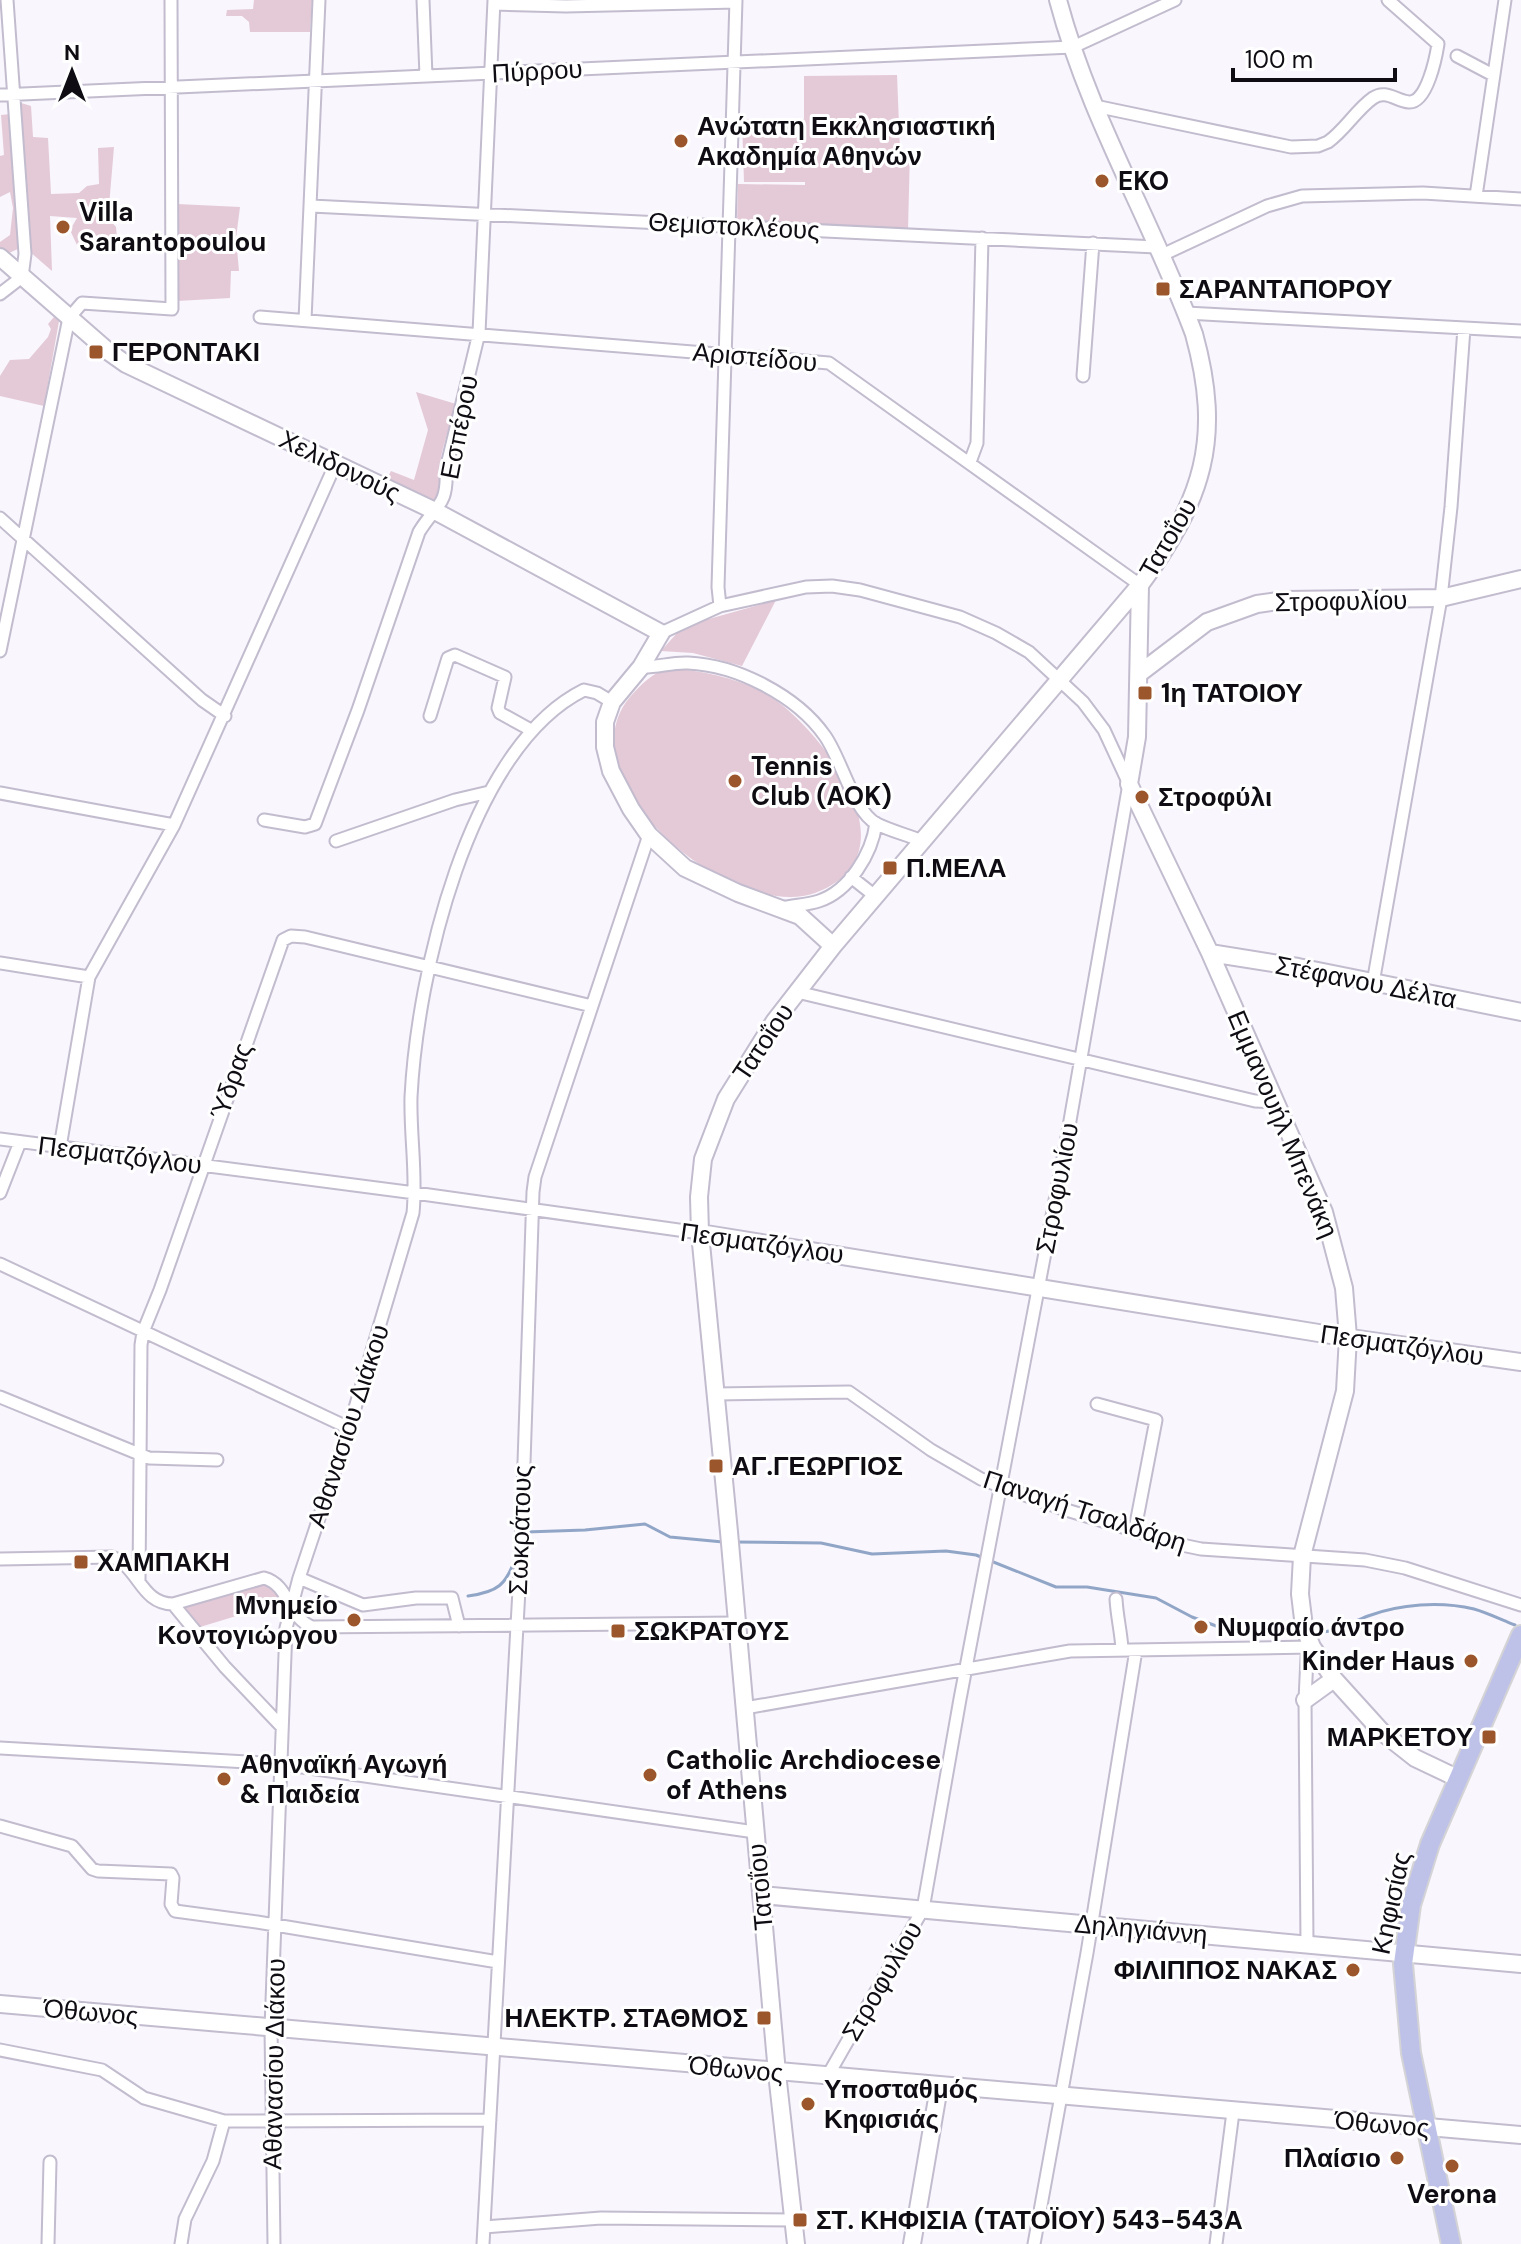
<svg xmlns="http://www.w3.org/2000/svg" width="1521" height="2244" viewBox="0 0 1521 2244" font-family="'DM Sans',sans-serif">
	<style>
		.green { fill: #e4c9d7 }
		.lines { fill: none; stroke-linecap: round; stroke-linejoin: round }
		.stream { stroke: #91a6c7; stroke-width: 3 }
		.street-casing { stroke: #c2bcce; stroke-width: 15 }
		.secondary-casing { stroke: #c2bcce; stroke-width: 20 }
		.primary-casing { stroke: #d4d3d5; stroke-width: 22 }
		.street { stroke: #fff; stroke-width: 11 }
		.secondary { stroke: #fff; stroke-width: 16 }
		.primary { stroke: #bfc2e8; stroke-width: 18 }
		.poi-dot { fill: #9c562c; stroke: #fff; stroke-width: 3 }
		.labels { text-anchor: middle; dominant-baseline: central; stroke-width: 6; stroke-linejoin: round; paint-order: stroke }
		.street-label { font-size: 26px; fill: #0f0d13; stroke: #fff }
		.poi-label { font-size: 26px; font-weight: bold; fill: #0f0d13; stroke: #fff; text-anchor: start }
	</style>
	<rect width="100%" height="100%" fill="#f9f6fd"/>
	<path class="green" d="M254,0H312L310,32H250L249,22L242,16H226L227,10L253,9Z
		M897,75L900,150L910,151L908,229L737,221L738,184L805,185V182H744L742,119H804V76Z
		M18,102L31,106L33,137L48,138L51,194L79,193L87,186L99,184L98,148L114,147L108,218L116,227L118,249L77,245L70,230L77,218L50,216L52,271L29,251Z
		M11,114L14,189H17L20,248L9,253L0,247V242L10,235L13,208L10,192L0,197V156L4,155L1,115Z
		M177,204L240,207L236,238L239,271H231L230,298L177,301Z
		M54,317L59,321L44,406L0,396V376L10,360L29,359L48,337L51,329L48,324Z
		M416,392L456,404C451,424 439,454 439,474C440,486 443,494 433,503L386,481L391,471L414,480L428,430Z
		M776,600L742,666L693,653L661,651L678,632L691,624Z
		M668,668C707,671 751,680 782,705C833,746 912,857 815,893C732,923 561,779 630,697C642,683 652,674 668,668Z
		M260,1583L272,1588L282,1602L200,1627L184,1607Z"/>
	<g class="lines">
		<path class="stream" d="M526,1532L585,1530L645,1524L670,1537L723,1542
			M734,1542L821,1543L872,1554L946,1551L976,1555L1056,1587H1087L1156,1598L1192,1617L1235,1633L1298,1634
			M468,1596C498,1592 506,1585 516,1557
			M1314,1633C1337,1632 1348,1624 1368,1616C1400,1604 1440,1601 1474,1609C1488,1613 1502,1620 1515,1625"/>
		<defs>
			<path id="street" d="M423,0L426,76
				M494,4L566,6L736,2
				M1457,56L1493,75
				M0,95L1073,47L1175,0
				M1095,106L1291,147L1318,146L1328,142C1345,130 1356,110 1373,98C1386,89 1396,101 1409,102C1427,103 1436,57 1438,44L1388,0
				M1476,196L1505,0
				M311,206L1156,247
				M1160,256L1267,206L1302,196L1423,193L1521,199
				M0,294L22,277L25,254L7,0
				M1186,313L1521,331
				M260,317L829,363L1140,585
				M305,320L319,0
				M1083,376L1093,243
				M970,462L977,443L982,238
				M0,518L202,700L225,716
				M720,606L718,587L736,0
				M661,633L720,606L806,587L832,586L860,590L960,617L996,633L1029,652L1083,702L1104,730L1129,784L1068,1132L960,1699L923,1909L827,2077
				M0,651L69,318L82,303L172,309L171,0
				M641,667C656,668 672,662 688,663C737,665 797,696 825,736C842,760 853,811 877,824C891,831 908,835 922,841
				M430,716L448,658L455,655L505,677L498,708L500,713L531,730
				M0,793L174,825
				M264,820L305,827L315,824L358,710L419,532C436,504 448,507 446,469L479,333L494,0
				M336,841L455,800L489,792
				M851,877L875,896
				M782,908C794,905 807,905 819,901C849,891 872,854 876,823
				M0,963L89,977
				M1373,983L1441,598L1451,507L1464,328
				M797,992L1255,1101L1276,1102
				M0,1139L415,1193L700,1233
				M60,1147L89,977L174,825L335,465
				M0,1193L20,1142
				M0,1264L349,1428
				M716,1394L849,1392L931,1450L981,1479L1063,1509L1182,1545L1201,1549L1365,1560L1405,1568L1521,1605
				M0,1397L149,1458L217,1460
				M1097,1404L1156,1420L1135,1529
				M0,1559L112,1557C139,1567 141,1604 173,1604L264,1578C290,1585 287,1617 312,1627L737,1623
				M299,1578L363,1605L416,1598H452L459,1626
				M139,1582L141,1345L143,1332L160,1290L283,940L291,936L305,937L592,1006
				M1116,1599C1117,1617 1121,1632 1122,1649
				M173,1604L225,1667L282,1727
				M745,1708L1070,1651L1312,1647L1307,1657L1305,1700L1307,1944
				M0,1748L281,1764L755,1832
				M0,1826L72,1846L92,1869L98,1871L171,1874L173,1878L171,1904L175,1911L257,1922L498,1962
				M0,2050L102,2070L144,2098L224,2121L490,2120
				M484,2227L601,2218L794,2220
				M48,2244L50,2162
				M181,2244L185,2219L213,2161L224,2121
				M274,2244L271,2028L286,1628L299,1578L349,1428L413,1213C417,1174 410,1136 411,1097C417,978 467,748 584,690L597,693L612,702
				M483,2244L521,1553L533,1192L535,1177L649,835
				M1034,2244L1087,1953L1136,1650
				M1216,2244L1233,2112"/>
			<path id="secondary" d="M0,257L109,352L126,364L435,511L661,633L641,667L612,702L605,722V747L611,771L631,809L649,835L685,868L738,893L800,916L833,946
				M1140,585L1137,737L1129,784L1210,953L1324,1212L1344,1288L1348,1337L1345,1391L1302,1556L1300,1594L1304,1627L1312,1647L1334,1679L1382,1732L1415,1758L1457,1778
				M1140,673L1207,622L1257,604L1285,600L1441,598L1521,579
				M1210,953L1298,967L1521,1012
				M700,1233L1337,1336L1521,1362
				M1305,1700L1334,1679
				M761,1895L1521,1964
				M0,2004L1521,2135
				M796,2244L777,2073L729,1532L700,1233L699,1197L703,1159L726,1099L774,1022L833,946L1140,585C1203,500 1223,439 1194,334C1152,221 1089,117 1058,0
				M912,2244L939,2087"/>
			<path id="primary" d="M1451,2244L1411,2053L1403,1964L1411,1905L1430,1844L1521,1635"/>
		</defs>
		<use href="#street" class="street-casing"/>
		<use href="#secondary" class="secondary-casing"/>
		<use href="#primary" class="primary-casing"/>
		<use href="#street" class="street"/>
		<use href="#secondary" class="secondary"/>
		<use href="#primary" class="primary"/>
	</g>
	<g class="poi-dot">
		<circle cx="681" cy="141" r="8"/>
		<circle cx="1102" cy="181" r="8"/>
		<circle cx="63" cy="227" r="8"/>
		<rect x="1155" y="281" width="16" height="16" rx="4"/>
		<rect x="88" y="344" width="16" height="16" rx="4"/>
		<rect x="1137" y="685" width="16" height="16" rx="4"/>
		<circle cx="735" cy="781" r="8"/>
		<circle cx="1142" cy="797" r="8"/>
		<rect x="882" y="860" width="16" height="16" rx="4"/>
		<rect x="708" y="1458" width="16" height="16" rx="4"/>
		<rect x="73" y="1554" width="16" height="16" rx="4"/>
		<circle cx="354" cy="1620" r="8"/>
		<circle cx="1201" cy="1627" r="8"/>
		<rect x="610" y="1623" width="16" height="16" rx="4"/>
		<circle cx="1471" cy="1661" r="8"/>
		<rect x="1481" y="1729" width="16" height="16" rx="4"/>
		<circle cx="650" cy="1775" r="8"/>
		<circle cx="224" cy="1779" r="8"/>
		<circle cx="1353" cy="1970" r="8"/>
		<rect x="756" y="2010" width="16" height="16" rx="4"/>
		<circle cx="808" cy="2104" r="8"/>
		<circle cx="1397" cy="2158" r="8"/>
		<circle cx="1452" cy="2166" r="8"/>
		<rect x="792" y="2212" width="16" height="16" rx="4"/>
	</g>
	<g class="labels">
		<g class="street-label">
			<text transform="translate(537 71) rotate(-3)">Πύρρου</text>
			<text transform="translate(734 226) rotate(3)">Θεμιστοκλέους</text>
			<text transform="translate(755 357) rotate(5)">Αριστείδου</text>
			<text transform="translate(459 427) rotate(-79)">Εσπέρου</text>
			<text transform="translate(340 466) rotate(26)">Χελιδονούς</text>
			<text transform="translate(1168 538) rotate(-60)">Τατοΐου</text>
			<text transform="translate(1341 601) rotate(-1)">Στροφυλίου</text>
			<text transform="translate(1366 982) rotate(11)">Στέφανου Δέλτα</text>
			<text transform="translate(763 1042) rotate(-56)">Τατοΐου</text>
			<text transform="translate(231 1081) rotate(-71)">Ύδρας</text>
			<text transform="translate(1283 1124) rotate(67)">Εμμανουήλ Μπενάκη</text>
			<text transform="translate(120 1155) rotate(7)">Πεσματζόγλου</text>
			<text transform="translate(1057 1188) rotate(-79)">Στροφυλίου</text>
			<text transform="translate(762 1243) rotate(8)">Πεσματζόγλου</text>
			<text transform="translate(1402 1345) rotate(8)">Πεσματζόγλου</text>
			<text transform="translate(348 1426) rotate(-72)">Αθανασίου Διάκου</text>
			<text transform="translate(1085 1511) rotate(18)">Παναγή Τσαλδάρη</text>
			<text transform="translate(520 1530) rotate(-88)">Σωκράτους</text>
			<text transform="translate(760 1887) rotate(-95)">Τατοΐου</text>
			<text transform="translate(1391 1903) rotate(-78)">Κηφισίας</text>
			<text transform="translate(1141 1929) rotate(5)">Δηληγιάννη</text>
			<text transform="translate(882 1981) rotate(-60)">Στροφυλίου</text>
			<text transform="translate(91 2012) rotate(5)">Όθωνος</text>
			<text transform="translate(274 2064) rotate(-89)">Αθανασίου Διάκου</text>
			<text transform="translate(736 2069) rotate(5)">Όθωνος</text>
			<text transform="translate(1382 2124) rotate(5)">Όθωνος</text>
		</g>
		<g class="poi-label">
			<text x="697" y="126">Ανώτατη Εκκλησιαστική<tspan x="697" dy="30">Ακαδημία Αθηνών</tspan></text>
			<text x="1118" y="181">EKO</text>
			<text x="79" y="212">Villa<tspan x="79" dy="30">Sarantopoulou</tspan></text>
			<text x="1179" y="289">ΣΑΡΑΝΤΑΠΟΡΟΥ</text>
			<text x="112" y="352">ΓΕΡΟΝΤΑΚΙ</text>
			<text x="1161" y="693">1η ΤΑΤΟΙΟΥ</text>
			<text x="751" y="766">Tennis<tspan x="751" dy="30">Club (AOK)</tspan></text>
			<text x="1158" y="797">Στροφύλι</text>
			<text x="906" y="868">Π.ΜΕΛΑ</text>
			<text x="732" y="1466">ΑΓ.ΓΕΩΡΓΙΟΣ</text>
			<text x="97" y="1562">ΧΑΜΠΑΚΗ</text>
			<text x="338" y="1605" text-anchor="end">Μνημείο<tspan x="338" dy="30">Κοντογιώργου</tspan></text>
			<text x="1217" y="1627">Νυμφαίο άντρο</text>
			<text x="634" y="1631">ΣΩΚΡΑΤΟΥΣ</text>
			<text x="1455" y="1661" text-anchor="end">Kinder Haus</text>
			<text x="1473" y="1737" text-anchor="end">ΜΑΡΚΕΤΟΥ</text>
			<text x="666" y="1760">Catholic Archdiocese<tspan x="666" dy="30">of Athens</tspan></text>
			<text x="240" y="1764">Αθηναϊκή Αγωγή<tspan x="240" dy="30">&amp; Παιδεία</tspan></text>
			<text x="1337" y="1970" text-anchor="end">ΦΙΛΙΠΠΟΣ ΝΑΚΑΣ</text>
			<text x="748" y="2018" text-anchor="end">ΗΛΕΚΤΡ. ΣΤΑΘΜΟΣ</text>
			<text x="824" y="2089">Υποσταθμός<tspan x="824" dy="30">Κηφισιάς</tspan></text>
			<text x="1381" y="2158" text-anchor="end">Πλαίσιο</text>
			<text x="1452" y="2194" text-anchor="middle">Verona</text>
			<text x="816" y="2220">ΣΤ. ΚΗΦΙΣΙΑ (ΤΑΤΟΪΟΥ) 543-543Α</text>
		</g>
	</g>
	<g transform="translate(72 72)" stroke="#ffffff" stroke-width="6" paint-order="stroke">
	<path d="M0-6L14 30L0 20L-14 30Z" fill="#0f0d13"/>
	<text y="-12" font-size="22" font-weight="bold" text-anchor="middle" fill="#0f0d13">N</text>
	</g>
	<path d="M1233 68v12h162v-12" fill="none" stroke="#0f0d13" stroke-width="4"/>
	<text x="1245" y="68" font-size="24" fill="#0f0d13" stroke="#ffffff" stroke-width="6" paint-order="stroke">100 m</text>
</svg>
